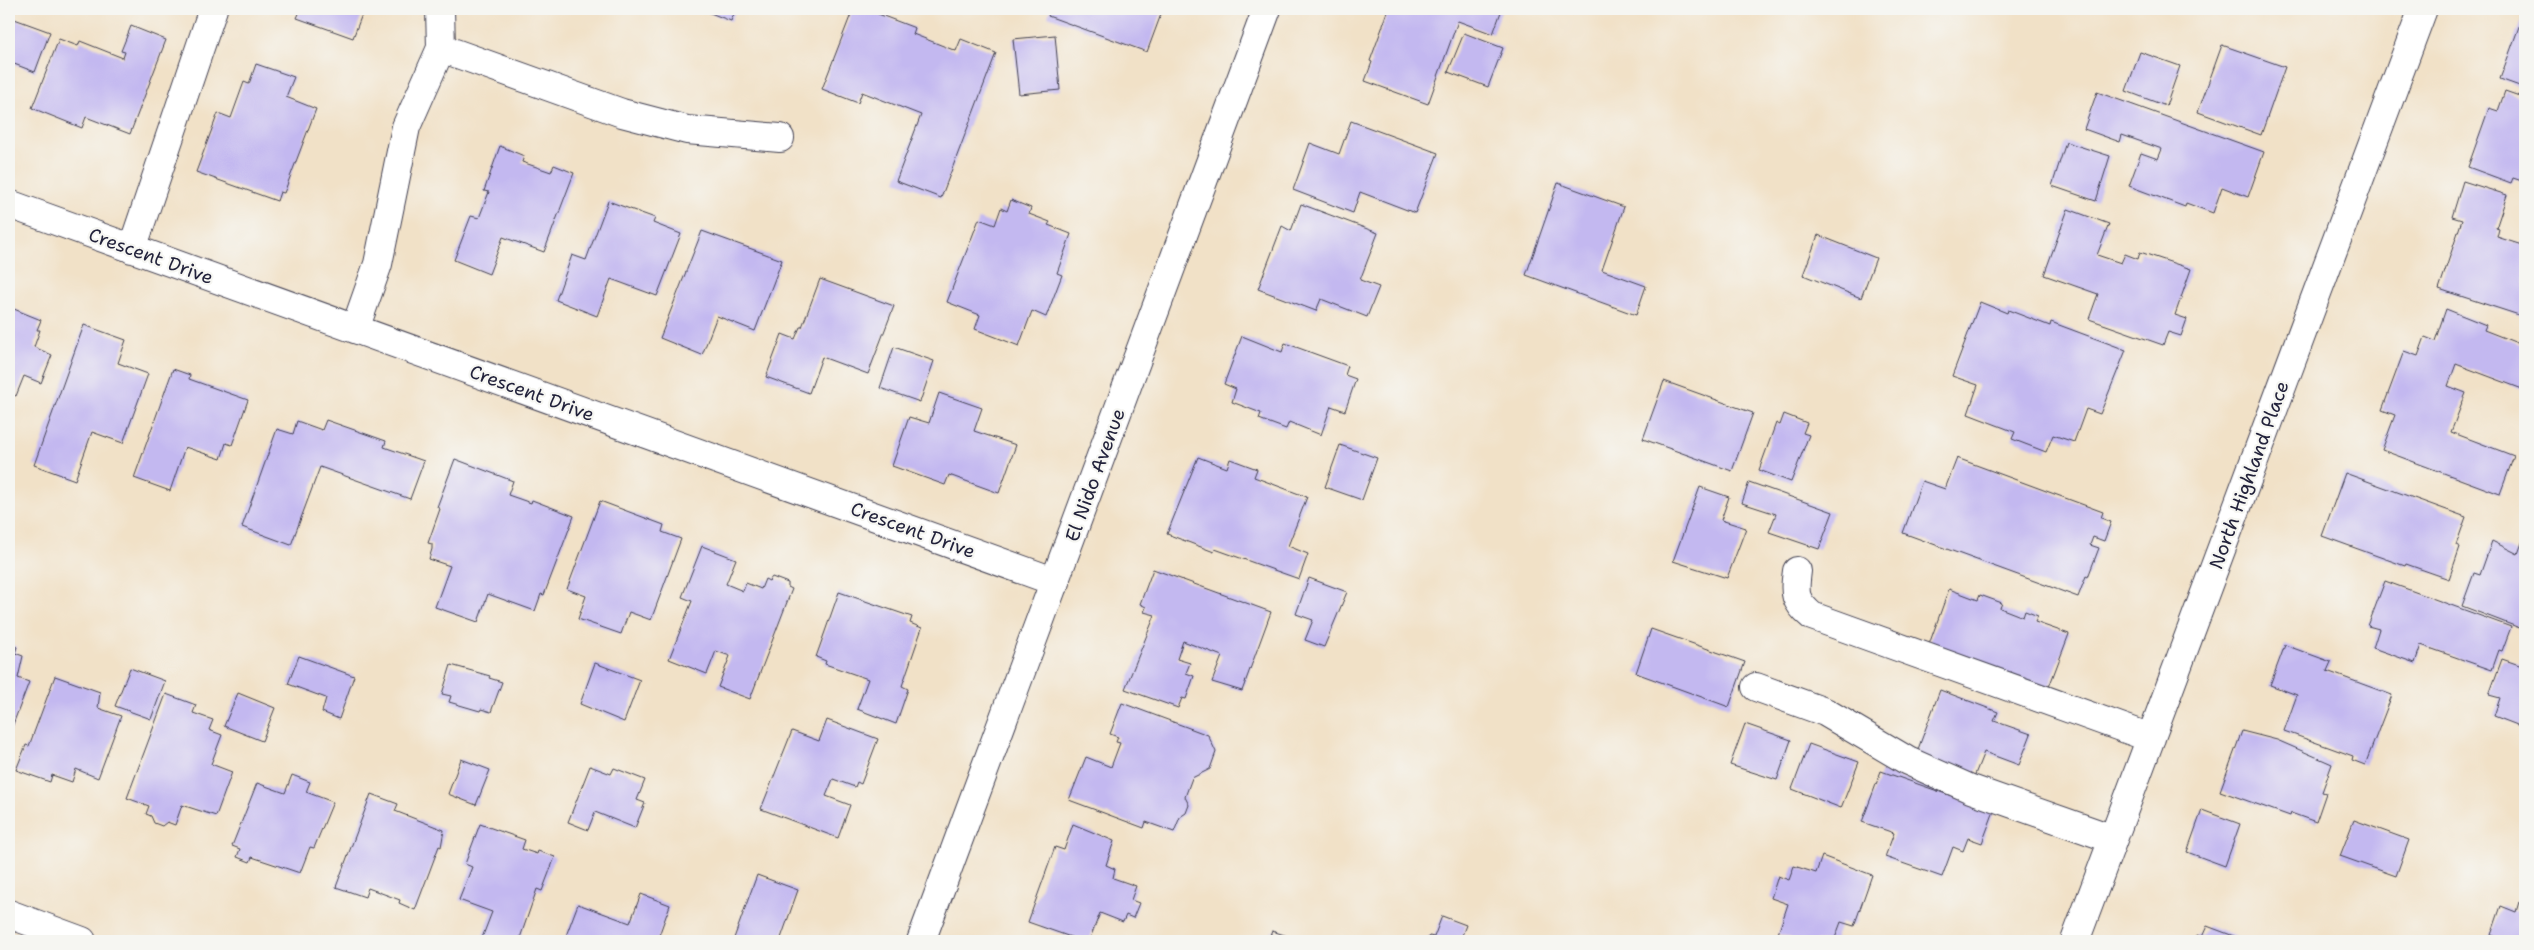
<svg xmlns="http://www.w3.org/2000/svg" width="2534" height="950" viewBox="0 0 2534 950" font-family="'Shantell Sans',sans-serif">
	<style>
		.building { fill: #c3b8f0 }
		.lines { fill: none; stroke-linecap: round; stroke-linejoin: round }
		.minor-casing { stroke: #413f50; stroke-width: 30 }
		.minor { stroke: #fff; stroke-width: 28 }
		.labels { text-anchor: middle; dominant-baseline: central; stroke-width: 4.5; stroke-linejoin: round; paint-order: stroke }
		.street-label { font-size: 19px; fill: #22223b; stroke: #f6f6f2 }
	</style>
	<rect width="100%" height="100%" fill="#f6f6f2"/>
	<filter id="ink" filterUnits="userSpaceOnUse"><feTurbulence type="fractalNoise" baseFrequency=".02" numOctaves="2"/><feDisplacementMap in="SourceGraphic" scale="10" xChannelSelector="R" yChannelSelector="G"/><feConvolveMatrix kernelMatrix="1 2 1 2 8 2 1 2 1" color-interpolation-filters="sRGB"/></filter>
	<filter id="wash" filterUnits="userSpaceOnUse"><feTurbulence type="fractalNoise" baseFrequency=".0096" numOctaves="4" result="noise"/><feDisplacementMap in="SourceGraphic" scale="20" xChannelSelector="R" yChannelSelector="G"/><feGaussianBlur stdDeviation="1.12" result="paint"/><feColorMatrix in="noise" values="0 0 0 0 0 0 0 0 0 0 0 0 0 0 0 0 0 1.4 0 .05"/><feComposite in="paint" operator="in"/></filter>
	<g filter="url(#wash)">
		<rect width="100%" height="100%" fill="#f1e1c7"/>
		<g id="blocks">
			<path class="building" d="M301,9H364L353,38L297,18Z
				M700,9H736L731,21Z
				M853,9H865L915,28L913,34L956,51L961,39L996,53L941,198L896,181L921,115L862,92L858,103L822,89Z
				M1051,9H1163L1147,52L1048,16Z
				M1389,9H1502L1493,34L1458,21L1428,104L1365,81L1372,62L1370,61Z
				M2525,10V88L2500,79Z
				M9,17L50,32L35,72L9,62Z
				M131,26L166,40L130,134L86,117L82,128L32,108L59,39L78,46L80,41L123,58L125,52L121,51Z
				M1464,33L1503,48L1488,87L1448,72Z
				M1055,35L1060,90L1019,94L1013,39Z
				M2222,45L2285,67L2261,135L2198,112Z
				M2140,52L2180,66L2166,106L2126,91Z
				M256,64L294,77L286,97L316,109L284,193L280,192L277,201L196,172L218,113L231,118L244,82L249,84Z
				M2505,91L2525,98V182L2513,178L2511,183L2468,167L2489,108L2498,111Z
				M2097,92L2264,152L2248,197L2222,187L2213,213L2186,203L2185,207L2129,186L2141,153L2158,159L2162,149L2122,135L2120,142L2084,129Z
				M1351,121L1438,153L1415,213L1360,192L1353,213L1293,190L1310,143L1339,154Z
				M2066,142L2110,156L2096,201L2052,186Z
				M500,146L524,156L522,162L551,172L554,165L574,173L544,252L503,237L489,274L454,260L471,216L479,218L489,192L484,191Z
				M2463,181L2507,195L2496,228L2499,229L2497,237L2525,246V306L2522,316L2439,289L2462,220L2452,217Z
				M1558,183L1624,207L1602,270L1646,286L1636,315L1526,275Z
				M1011,200L1031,208L1029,214L1050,222L1048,225L1071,234L1057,273L1062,275L1046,317L1032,311L1019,346L975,329L980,315L947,302L979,219L995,225L1001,208L1007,211Z
				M608,201L655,218L653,223L681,234L657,296L611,279L597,316L556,300L572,255L586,260Z
				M1301,204L1378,233L1360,280L1379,287L1367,317L1321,299L1316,311L1258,289L1282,226L1291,231Z
				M2068,209L2109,224L2097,255L2121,263L2125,254L2138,259L2140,252L2191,269L2175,315L2187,319L2181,336L2168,332L2163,345L2089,319L2098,294L2044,275Z
				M702,231L782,260L755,331L717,316L702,355L660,338Z
				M1818,235L1876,258L1861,298L1803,275Z
				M820,279L894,306L868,374L822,357L809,393L766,377L782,334L795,339L800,327H802Z
				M1980,302L2007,313L2008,310L2050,326L2051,322L2126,350L2100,414L2086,409L2074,442L2053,435L2046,452L2012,439L2015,432L1968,414L1978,385L1952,376Z
				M9,307L41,320L37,330H40L34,347L52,355L41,383L24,376L16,396L9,393Z
				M2446,309L2486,325L2484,330L2525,346V390L2456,364L2448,386L2466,393L2451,432L2514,456L2500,494L2382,450L2395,415L2382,410L2404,351L2418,356L2425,337L2435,341Z
				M84,325L126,340L118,363L148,374L123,443L92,432L75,480L34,465Z
				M1242,336L1282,352L1285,343L1348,366L1345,375L1356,379L1345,411L1331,406L1321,435L1289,422L1286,429L1259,419L1261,413L1232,402L1236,389L1224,384Z
				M894,347L934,361L920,402L880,388Z
				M173,369L190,375L189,379L248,400L232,445L226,443L221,459L185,447L170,491L134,478Z
				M1664,381L1753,413L1732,471L1643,439Z
				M939,393L982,408L974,431L1016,445L999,493L949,475L945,485L892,466L909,417L929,423Z
				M1784,414L1807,423L1803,433L1809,435L1791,482L1759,470L1776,423L1780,425Z
				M326,420L386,441L384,447L424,461L410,499L320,467L291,545L242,527L277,429L293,434L297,421L322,430Z
				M1340,445L1377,458L1362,500L1325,487Z
				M1198,457L1227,468L1230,459L1257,469L1254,477L1307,497L1288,546L1308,554L1299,579L1215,549L1214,552L1167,534Z
				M1957,458L2103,512L2101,518L2111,522L2104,541L2093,537L2090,545L2099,548L2088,577L2086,576L2078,597L1903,533L1922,481L1945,489Z
				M455,459L513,481L508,495L531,503L532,500L574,516L544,595L541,594L535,611L488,594L478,622L435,607L450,566L429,559L432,549V544L428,543L440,509L437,507Z
				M2345,473L2466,517L2456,545L2460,547L2449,579L2406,564L2405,566L2322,536Z
				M1749,482L1833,512L1819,549L1769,532L1776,514L1742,503Z
				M1700,487L1729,497L1721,520L1746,528L1727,578L1673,561Z
				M600,501L664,525L662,532L681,539L651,620L629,612L621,634L578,619L586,596L567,589Z
				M2525,534V630L2462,606L2474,573L2480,575L2492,541L2518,554Z
				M702,546L736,559L726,584L743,591L746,583L761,589L765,579L769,581L772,577L788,583V587L792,589L750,699L718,687L730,656L716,651L707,674L669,659L692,601L682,597Z
				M1153,569L1271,612L1242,691L1212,682L1222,656L1183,641L1177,659L1190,663L1186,673L1194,676L1186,699L1182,698L1178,708L1125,689L1155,615L1144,612L1146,607L1140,604Z
				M1309,578L1347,592L1324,647L1305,640L1313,620L1296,614Z
				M2385,581L2511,627L2502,651L2499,650L2492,670L2421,645L2415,663L2373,648L2379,629L2368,626Z
				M1949,589L1978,600L1980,595L2002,603L2000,608L2023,617L2025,611L2038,616L2035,622L2069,634L2046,695L1927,650Z
				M839,592L912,617L910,623L922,628L902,686L908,689L896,724L857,709L868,679L825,664L826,661L816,657Z
				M1651,629L1745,662L1729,707L1636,673Z
				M9,644L17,647L15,653L23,656L18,678L29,682L9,735Z
				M2285,645L2331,662L2327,671L2392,695L2365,765L2352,760L2353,756L2284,731L2297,695L2270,685Z
				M299,656L354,676L339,719L322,712L326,698L288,684Z
				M2502,659L2525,667V728L2494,716L2500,698L2489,695Z
				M595,663L640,680L624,722L580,704Z
				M451,665L490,676L489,678L502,682L491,712L481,709L480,711L449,702L451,696L442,694Z
				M130,668L165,681L151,719L115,706Z
				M55,676L100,692L98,708L121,716L98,778L76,769L72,782L52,775L50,782L16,770L26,745L29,746Z
				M1940,690L1998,712L1994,721L2031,734L2019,765L1984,752L1972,782L1914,760Z
				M238,693L275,708L262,741L224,726Z
				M166,694L196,705L193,713L213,720L209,730L222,735L211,764L232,772L216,816L182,805L175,825L167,822L162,826L154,823L151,816L146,814L149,806L127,798Z
				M1122,703L1208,735L1216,752L1210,769L1192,778L1185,797L1189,805L1186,813L1180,817L1174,832L1146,822L1144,828L1069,800L1086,757L1111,767L1120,743L1116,742L1118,737L1110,734Z
				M827,720L878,739L861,784L857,782L855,787L833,779L826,796L850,805L838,838L761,809L792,731L819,741Z
				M1745,724L1791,740L1777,780L1730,765Z
				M2242,731L2277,740L2332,764L2322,792L2326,793L2316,822L2291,813L2290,816L2220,791Z
				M1809,744L1859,762L1841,808L1792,789Z
				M461,759L490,770L476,805L448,794Z
				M590,766L611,774L614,768L645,780L637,800L645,803L635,828L595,812L588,830L568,822Z
				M1881,771L1994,811L1982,843L1968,838L1963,851L1953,847L1942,877L1885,857L1894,833L1862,822Z
				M292,775L310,782L306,792L333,802L314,848L310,847L300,873L252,857L250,862L237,857L240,849L232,846L257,783L285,793Z
				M371,794L398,804L395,811L444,830L441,847L439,846L415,910L399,903L400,900L368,888L365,897L336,887Z
				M2202,810L2240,824L2225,866L2187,852Z
				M2354,820L2409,840L2396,876L2340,856Z
				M480,824L525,840L522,849L537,854L538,851L555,857L542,891L537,889L519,941H490L482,938L492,912L459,900L472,867L465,864Z
				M1073,824L1114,841L1106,865L1115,869L1113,878L1136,886L1131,900L1139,903L1133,918L1126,915L1123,922L1100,913L1089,941H1082L1028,922L1055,847L1064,850Z
				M1822,856L1872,875L1854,926L1841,922L1834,941H1799L1778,934L1788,904L1771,898L1778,876L1789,880L1794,866L1816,873Z
				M757,875L798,890L780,941H733Z
				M641,894L670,905L657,941H564L578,904L630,923Z
				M2519,902L2525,904V941H2505V940L2491,935L2501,906L2516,912Z
				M1442,916L1466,925L1460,941H1427L1429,936L1434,937Z
				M2207,926L2247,941H2194L2197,935L2202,937Z
				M1272,931L1294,938L1293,941H1268Z"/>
		</g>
	</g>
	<g filter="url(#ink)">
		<use href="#blocks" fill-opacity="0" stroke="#413f50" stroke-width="1"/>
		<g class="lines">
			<defs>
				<path id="minor" d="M440,9L441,48
					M9,204L1056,582
					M132,249L213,9
					M355,329L378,264L406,127L441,48L622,113L687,130L780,138
					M1797,571C1794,594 1794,601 1812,616L2151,738
					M1756,687L1825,712L1908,761L1971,789L2113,839
					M9,914L82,941
					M921,941L1267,9
					M2075,941L2423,9"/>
			</defs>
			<use href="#minor" class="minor-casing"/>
			<use href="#minor" class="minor"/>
		</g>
	</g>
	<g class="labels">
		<g class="street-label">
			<text transform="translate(151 256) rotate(20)">Crescent Drive</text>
			<text transform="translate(532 393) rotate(20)">Crescent Drive</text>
			<text transform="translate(1095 475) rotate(-70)">El Nido Avenue</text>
			<text transform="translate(2249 475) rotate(-70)">North Highland Place</text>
			<text transform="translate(913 530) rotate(20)">Crescent Drive</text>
		</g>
	</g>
	<rect width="2534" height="950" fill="none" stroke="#f6f6f2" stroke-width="30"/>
</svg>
